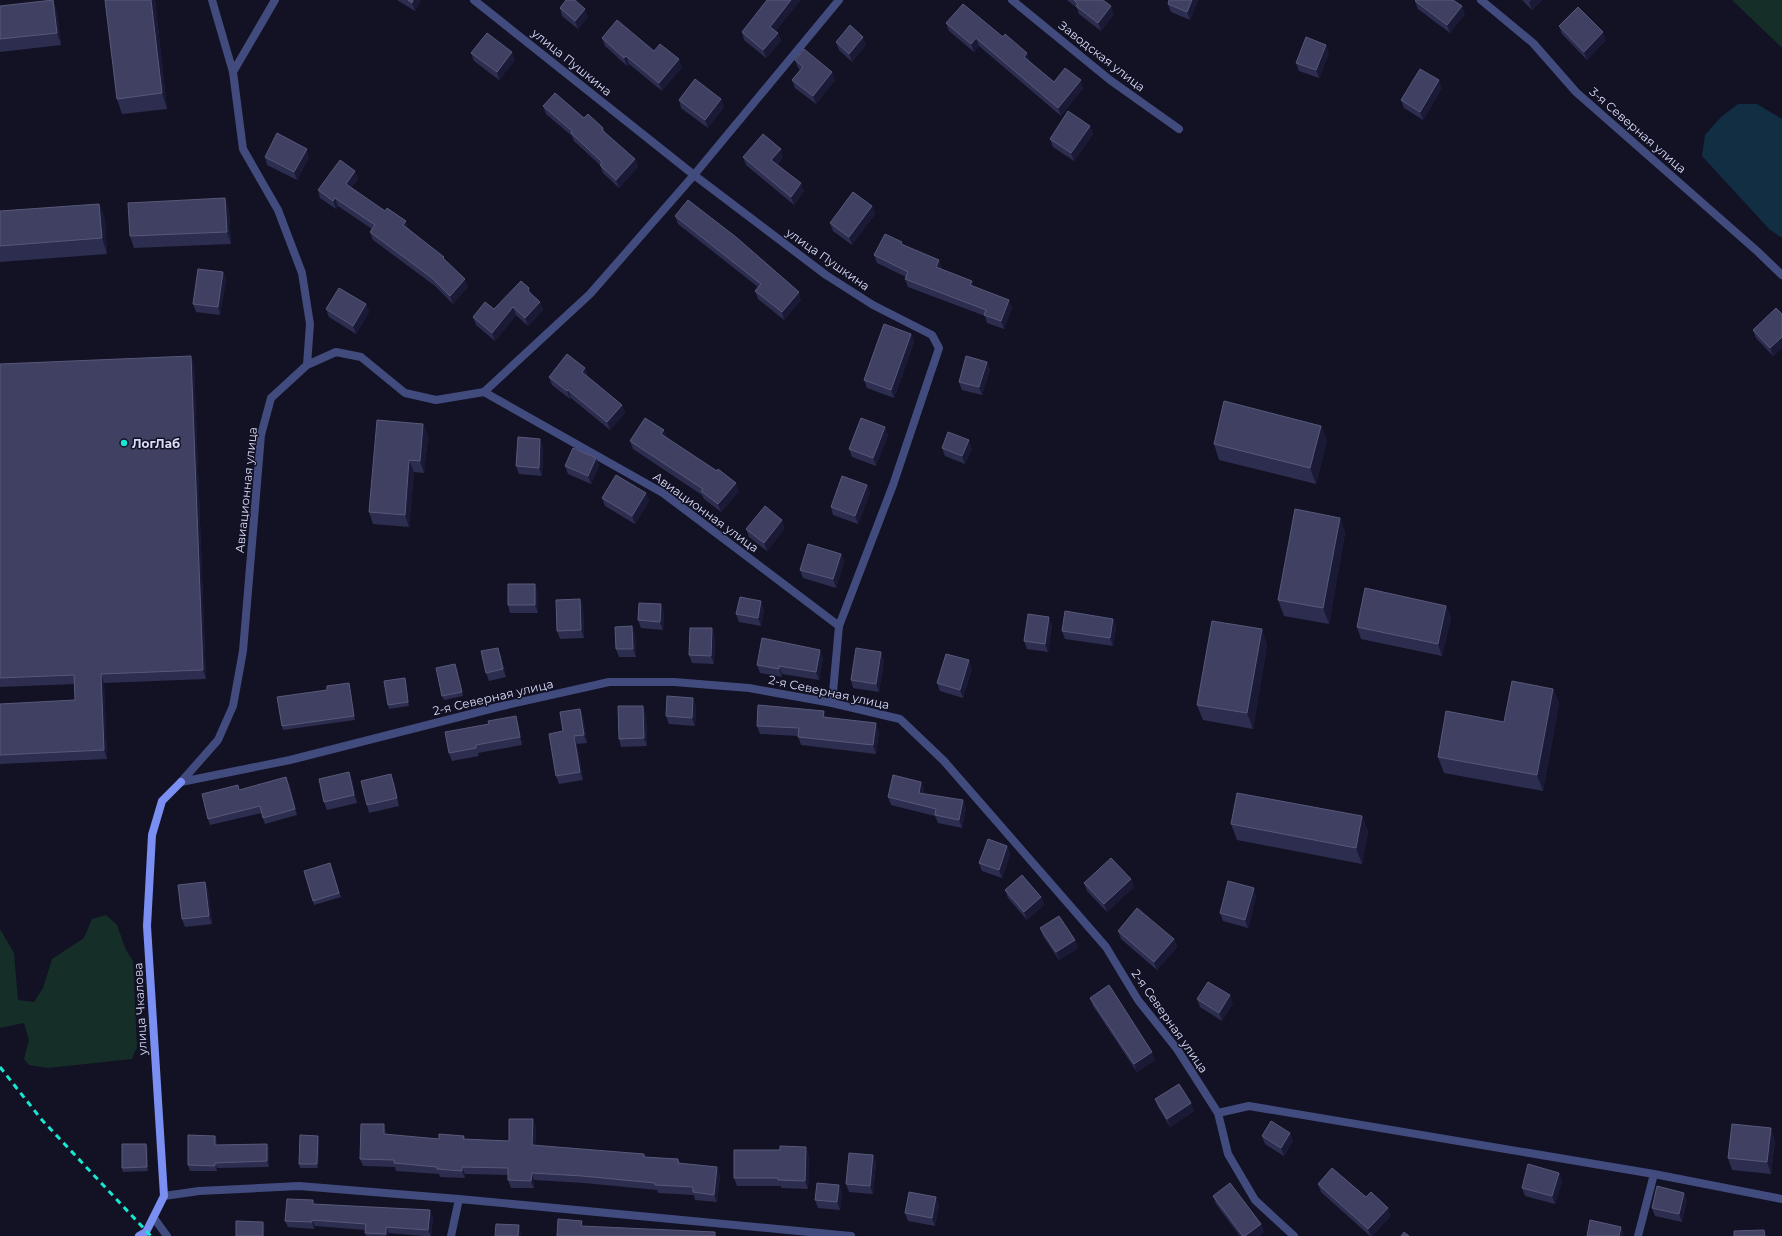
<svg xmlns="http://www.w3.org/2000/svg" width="1782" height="1236" viewBox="0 0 1782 1236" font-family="Montserrat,sans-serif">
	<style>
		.green { fill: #152e28 }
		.water { fill: #122e43 }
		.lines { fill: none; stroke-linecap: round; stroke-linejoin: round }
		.street { stroke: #424b7e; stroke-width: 8 }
		.secondary { stroke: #7a8ff1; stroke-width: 8 }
		.rail { stroke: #19e7d2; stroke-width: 3; stroke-dasharray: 6 5; stroke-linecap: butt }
		.wall { fill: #2d2d50 }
		.shaded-wall { fill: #1a1a37 }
		.building { fill: #3f4062; stroke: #58587a }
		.poi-dot { fill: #19e7d2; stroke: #121224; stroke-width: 1.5 }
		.labels { text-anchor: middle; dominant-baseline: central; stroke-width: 3; stroke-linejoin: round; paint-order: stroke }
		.street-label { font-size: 12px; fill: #d9dcfb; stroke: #121224 }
		.poi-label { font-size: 12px; font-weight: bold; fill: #d9dcfb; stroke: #121224; text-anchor: start }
	</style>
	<rect width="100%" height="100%" fill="#121224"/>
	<path class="green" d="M1732,0H1782V48Z
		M106,915L117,925L126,950L133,961L137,1047L132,1059L48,1068L29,1065L24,1059L29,1040L24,1023L0,1028V929L14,953L18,1000L34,1002L43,988L52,959L84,938L92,919Z"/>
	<path class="water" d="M1738,104H1757L1782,119V238L1769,229L1702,156L1705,135L1721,117Z"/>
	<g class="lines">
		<path class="street" d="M474,0L694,175L826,275L873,305L932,335L939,348L893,485L839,626
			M1012,0L1110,80L1179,129
			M1481,0L1533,43L1576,92L1757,251L1782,275
			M233,72L275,0
			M307,365L336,352L361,357L405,393L436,400L484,392L590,294L694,175L839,0
			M484,392L663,493L839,626L832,703
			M181,782L290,760L498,707L609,682H674L749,688L832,703L900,719L944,761L1106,947L1138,1000L1177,1049L1218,1113L1228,1154L1255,1200L1294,1236
			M181,782L218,740L233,706L243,651L261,435L271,398L307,365L310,324L302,273L278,210L243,149L233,72L212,0
			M1218,1113L1249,1106L1654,1174L1782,1199
			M164,1196L199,1191L299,1186L459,1199L851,1236
			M154,1218L167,1236
			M451,1236L459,1199
			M1638,1236L1654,1174"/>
		<path class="secondary" d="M139,1236L146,1232L164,1196L147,926L152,835L162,801L181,782"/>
		<path class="rail" d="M0,1067L42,1120L151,1236"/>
	</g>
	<path class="wall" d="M53,0L57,12L61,45L0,52V6Z
		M105,0H155L167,109L122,114L117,99Z
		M397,0H421L415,11Z
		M1067,0H1103L1114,14L1101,31L1079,14L1077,8Z
		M1169,0H1198L1190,20L1171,12L1168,4Z
		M1522,0H1542L1532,10Z
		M800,1L775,31L778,33L781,41L766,58L744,40L742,32Z
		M1415,1L1465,14L1450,33L1418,9Z
		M560,8L588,17L578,29L562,16Z
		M946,23L1030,61L1029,62L1054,82L1083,88L1061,116L979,46L974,52L949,31Z
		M1559,26L1606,40L1587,60L1562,34Z
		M602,38L654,51L682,67L662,91L629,64L627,66L605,46Z
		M836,42L866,45L852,62L839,50Z
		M471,53L515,60L499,80L474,61Z
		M1329,53L1319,78L1299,71L1296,63Z
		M795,60L835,80L816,104L795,88L792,80L800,70L798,68Z
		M1442,88L1423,120L1404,108L1401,100Z
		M721,99L724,107L708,128L681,108L679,100Z
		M543,106L584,118L603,128L605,133L635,159L638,167L619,188L603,173L600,165L574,141L572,136L546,114Z
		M1090,126L1093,134L1074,161L1053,147L1050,139Z
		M265,157H309L297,180L267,165Z
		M743,157H783L777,165L804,191L794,205L746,165Z
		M355,171L358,179L351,188L409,229L446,261L468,287L453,304L435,286L373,240L370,232L372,229L338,206L336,209L320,198L318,190Z
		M225,198L229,210L231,244L134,248L130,236Z
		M99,204L105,219L107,254L0,262V211Z
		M872,206L875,214L852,245L833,231L830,223Z
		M675,216L801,300L784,320L758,299L755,291L758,287L678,224Z
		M903,244L942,268V269L1012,308L1004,329L987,323L985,316L908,287L905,279L906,277L877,263L874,255Z
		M223,272L226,280L220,315L196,312L193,304Z
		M529,288L532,295L540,302L543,310L528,326L516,315L495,341L476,325L473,317L494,309Z
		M366,304L369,312L356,334L329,317L326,309Z
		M1782,314V348L1773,356L1756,338L1753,330Z
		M911,334L914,342L894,398L867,388L864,380Z
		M987,362L990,370L982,395L962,390L959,382Z
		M0,364L194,365L206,679L104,683L107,759L0,764V704L75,700V684L0,687Z
		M549,377H588L622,405L625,413L610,430L571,398L570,399L552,385Z
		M423,424L428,436L424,473L414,472L409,527L373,524L369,512Z
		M1321,426L1327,441L1316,484L1219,460L1214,444Z
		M888,435L876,466L852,457L849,449Z
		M630,441L739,491L721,512L704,499L702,495L633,449Z
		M543,447L542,476L519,474L516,466Z
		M942,448H972L965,464L945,456Z
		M596,458L599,466L591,484L568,474L565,466Z
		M867,485L870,493L858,524L833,515L831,507Z
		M646,493L649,501L635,524L605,506L602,498Z
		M1340,518L1345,533L1329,624L1284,616L1278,600Z
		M785,528L767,551L749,537L746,529Z
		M841,554L844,562L836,588L803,578L800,570Z
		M538,592V613H510L508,605Z
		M580,599L583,607L584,638L560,639L557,631Z
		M1446,606L1451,618L1442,656L1361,639L1357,627Z
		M764,609L761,626L739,622L736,614Z
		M664,612L663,630L641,628L638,620Z
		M1113,619L1116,627L1113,646L1065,639L1062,631Z
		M1052,625L1048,652L1027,649L1024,641Z
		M1262,629L1267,645L1253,729L1203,720L1197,705Z
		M635,634L636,657H619L616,649Z
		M715,636L714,664L692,663L689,655Z
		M501,656L506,677L489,681L486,673Z
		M823,658L819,680L782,674V677L760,673L757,665Z
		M884,660L879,692L853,688L851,680Z
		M455,664L463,696L444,700L442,696Z
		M972,669L963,698L940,691L937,683Z
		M405,678L406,682L409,706L389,709L388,705Z
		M349,683L350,687L355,720L283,730L282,726L327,690Z
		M1553,689L1559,704L1543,791L1444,773L1438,757L1504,722Z
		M696,706L695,726L669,724L666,716Z
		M580,709L583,717L587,743L577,744L583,780L559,784L556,776L563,731Z
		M824,711L826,718L879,731L876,754L801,745L798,736L760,734L757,726Z
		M646,714L647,746L621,747L619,739Z
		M518,724L522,745L478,753L479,756L452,761L449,753Z
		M352,780L357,803L327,810L324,802Z
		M394,782L399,806L369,813L367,805Z
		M921,782L924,790L923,793L966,808L962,828L938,823L935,816L891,805L888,797Z
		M289,783L297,815L265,824L261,813L210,825L208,819L239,790Z
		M1362,816L1368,832L1362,864L1237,840L1231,824Z
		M1007,846L1010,854L1002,878L982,871L979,863Z
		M330,863L341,897L314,905L313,901Z
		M1131,879L1134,887L1107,912L1087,891L1084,883Z
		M205,882L208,890L212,924L185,927L182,919Z
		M1005,890L1041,897L1044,905L1027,920L1008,898Z
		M1256,896L1248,928L1223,921L1220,913Z
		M1040,928L1075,940L1078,948L1059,960L1043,936Z
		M1118,931L1174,939L1177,947L1157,970L1121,939Z
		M1090,998L1155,1060L1137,1072L1093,1006Z
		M1197,999L1233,1003L1222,1021L1200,1007Z
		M1155,1099L1191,1103L1194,1111L1170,1127L1158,1107Z
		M536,1127L535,1146L644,1154L645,1157L678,1159L680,1163L720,1175L717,1202L695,1200L694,1195L658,1193L657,1190L584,1183L534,1180V1188H511L508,1180V1175L465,1174V1178L440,1177L439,1174L396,1171L395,1167L363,1166L360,1159L387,1132V1135L439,1139L464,1136L465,1139L509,1141Z
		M1290,1133L1293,1141L1284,1156L1265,1144L1262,1136Z
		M215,1136L217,1141V1145L267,1144L269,1149V1167L217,1168V1171H190L188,1165Z
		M319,1140L318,1168H300L299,1164Z
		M1775,1140L1771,1174L1732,1170L1728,1158Z
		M146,1144L148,1148V1171L123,1172L122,1168Z
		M809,1155L808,1189L781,1188V1186H737L734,1178Z
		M873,1155L876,1163L873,1194L849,1192L846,1184Z
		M1559,1173L1562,1181L1555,1204L1525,1196L1522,1188Z
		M1318,1184L1366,1197L1391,1216L1372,1236H1370L1321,1192Z
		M839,1185L842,1193L840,1210L818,1208L815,1200Z
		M1213,1196L1261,1224L1264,1232L1259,1236H1240L1216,1204Z
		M936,1197L939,1205L935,1226L908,1221L905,1213Z
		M1687,1201L1682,1222L1655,1216L1652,1208Z
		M315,1204L433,1216L431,1236H423L389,1233L388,1236H366L365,1233V1230L315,1226L314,1229L288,1227L285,1221Z"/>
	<path class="shaded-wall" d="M53,0L57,12L61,45L57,33Z
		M151,0H155L167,109L162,93Z
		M413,0H421L415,11L412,3Z
		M791,0H800V1L773,35L770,27Z
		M1192,0H1198L1190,20L1187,12Z
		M1531,0H1542L1532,10L1529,2Z
		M1111,6L1114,14L1101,31L1098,23Z
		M1462,6L1465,14L1450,33L1447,25Z
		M585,9L588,17L578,29L575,21Z
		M1603,32L1606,40L1587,60L1584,52Z
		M778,33L781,41L766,58L763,50Z
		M863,37L866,45L852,62L849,54Z
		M976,38L979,46L974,52L971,44Z
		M1326,45L1329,53L1319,78L1316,70Z
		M512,52L515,60L499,80L497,72Z
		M1027,53L1030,61L1026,65L1024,57Z
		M626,56L629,64L627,66L624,58Z
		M679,59L682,67L662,91L659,83Z
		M832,72L835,80L816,104L813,96Z
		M1081,80L1083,88L1061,116L1058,108Z
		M1439,80L1442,88L1423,120L1420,112Z
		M721,99L724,107L708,128L705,120Z
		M1090,126L1093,134L1074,161L1071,153Z
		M307,149L309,157L297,180L294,172Z
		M781,149L783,157L774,168L771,160Z
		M635,159L638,167L619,188L616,180Z
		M355,171L358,179L348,192L346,184Z
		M801,183L804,191L794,205L791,197Z
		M225,198L229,210L231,244L227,232Z
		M335,198L338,206L336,209L333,201Z
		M99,204L105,219L107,254L102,238Z
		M872,206L875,214L852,245L849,237Z
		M406,221L409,229L403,225Z
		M939,260L942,268L939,275L936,267Z
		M223,272L226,280L220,315L218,307Z
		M465,279L468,287L453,304L450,296Z
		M972,281L975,289L970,285Z
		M529,288L532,296L528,291Z
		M799,292L801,300L784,320L782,312Z
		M1009,300L1012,308L1004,329L1001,321Z
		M540,302L543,310L528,326L525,318Z
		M366,304L369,312L356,334L353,326Z
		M513,307L516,315L495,341L492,333Z
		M911,334L914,342L894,398L891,390Z
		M1782,337V348L1773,356L1770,348Z
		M191,356L194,365L206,679L203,670Z
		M987,362L990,370L982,395L979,387Z
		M585,368L588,376L582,372Z
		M568,390L571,398L570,399L567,391Z
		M622,405L625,413L610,430L607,422Z
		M423,424L428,436L424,473L420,461Z
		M1321,426L1327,441L1316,484L1310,468Z
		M885,427L888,435L876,466L873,458Z
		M664,430L667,438L661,434Z
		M540,439L543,447L542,476L539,468Z
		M969,440L972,448L965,464L962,456Z
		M596,458L599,466L591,484L588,476Z
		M409,460L414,472L409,527L405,515Z
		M736,483L739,491L721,512L718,504Z
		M867,485L870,493L858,524L855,516Z
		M646,493L649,501L635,524L632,516Z
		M1340,518L1345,533L1329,624L1323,608Z
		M782,520L785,528L767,551L764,543Z
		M841,554L844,562L836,588L833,579Z
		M535,584L538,592V613L535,605Z
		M580,599L583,607L584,638L581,630Z
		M761,601L764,609L761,626L758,618Z
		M661,604L664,612L663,630L660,622Z
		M1446,606L1451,618L1442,656L1438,644Z
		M1049,617L1052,625L1048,652L1045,644Z
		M1113,619L1116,627L1113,646L1110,638Z
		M632,626L635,634L636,657L633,649Z
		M712,628L715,636L714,664L711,656Z
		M1262,629L1267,645L1253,729L1247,713Z
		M498,648L501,656L506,677L503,669Z
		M820,650L823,658L819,680L816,672Z
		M881,652L884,660L879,692L876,684Z
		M969,660L972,669L963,698L960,690Z
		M455,664L457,668L463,696Z
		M779,666L782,674V677L779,669Z
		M101,674L104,683L107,759L104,750Z
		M405,678L406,682L409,706L408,702Z
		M349,683L350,687L355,720L354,716Z
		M1553,689L1559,704L1543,791L1537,775Z
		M693,698L696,706L695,726L692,718Z
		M643,706L646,714L647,746L644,738Z
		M580,709L583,717L587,743L584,735Z
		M824,711L827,719L823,717Z
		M516,716L518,724L522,745L520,737Z
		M876,723L879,731L876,754L873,745Z
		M574,736L577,744L583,780L580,772Z
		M349,772L352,780L357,803L354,795Z
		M391,774L394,782L399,806Z
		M286,777L289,783L297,815L295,809Z
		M921,782L924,790L922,801L919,793Z
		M963,800L966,808L962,828L959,820Z
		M1362,816L1368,832L1362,864L1356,848Z
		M1007,846L1010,854L1002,878L999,870Z
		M1131,879L1134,887L1107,912L1104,904Z
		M205,882L208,890L212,924L209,916Z
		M1254,888L1256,896L1248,928L1245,920Z
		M1041,897L1044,905L1027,920L1024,912Z
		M1174,939L1177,947L1157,970L1154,962Z
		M1075,940L1078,948L1059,960L1056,952Z
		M1230,995L1233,1003L1222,1021L1219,1013Z
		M1152,1052L1155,1060L1137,1072L1134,1064Z
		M1191,1103L1194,1111L1170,1127L1167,1119Z
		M533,1119L536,1127L535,1153L532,1145Z
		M384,1124L387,1132V1142L384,1134Z
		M1771,1128L1775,1140L1771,1174L1767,1162Z
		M1290,1133L1293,1141L1284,1156L1281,1148Z
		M215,1136L217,1141V1151L215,1145Z
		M318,1136L319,1140L318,1168L317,1164Z
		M146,1144L148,1148V1171L147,1167Z
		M267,1144L269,1149V1167L267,1161Z
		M806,1147L809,1155L808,1189L805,1181Z
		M873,1155L876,1163L873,1194L870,1186Z
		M215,1163L217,1168V1171L215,1166Z
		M462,1167L465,1174V1178L462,1171Z
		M717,1167L720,1175L717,1202L714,1195Z
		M532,1173L534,1180V1188L531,1181Z
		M1559,1173L1562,1181L1555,1204L1552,1196Z
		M839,1185L842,1193L840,1210L837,1202Z
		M1684,1193L1687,1201L1682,1222L1679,1214Z
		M936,1197L939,1205L935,1226L932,1218Z
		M1388,1208L1391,1216L1372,1236H1371L1368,1229Z
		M430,1210L433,1216L431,1236L428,1230Z
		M312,1220L315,1226L314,1229L312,1222Z
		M263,1222L265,1226L264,1236H263Z
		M1261,1224L1264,1232L1259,1236H1245Z
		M519,1225L521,1233V1236H518Z
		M386,1227L389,1233L388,1236H386Z
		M1621,1227L1624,1235L1623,1236H1619Z"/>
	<path class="building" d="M53,0L57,33L0,39V6Z
		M105,0H151L162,93L117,99Z
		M408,0H413L412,3Z
		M566,0H575L585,9L575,21L560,8Z
		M767,0H791L770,27L778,33L763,50L742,32Z
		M1074,0H1103L1111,6L1098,23L1076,6L1078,4Z
		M1169,0H1192L1187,12L1168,4Z
		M1416,0H1453L1462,6L1447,25L1415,1Z
		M963,4L1003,37L1005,34L1027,53L1024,57L1054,82L1065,68L1081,80L1058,108L976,38L971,44L946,23Z
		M1578,7L1603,32L1584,52L1559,26Z
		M617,20L654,51L660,44L679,59L659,83L626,56L624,58L602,38Z
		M850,25L863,37L849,54L836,42Z
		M487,33L512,52L497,72L471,53Z
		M1306,37L1326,45L1316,70L1296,63Z
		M804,49L832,72L813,96L792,80L803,67L795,60Z
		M1420,69L1439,80L1420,112L1401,100Z
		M695,79L721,99L705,120L679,100Z
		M555,93L584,118L588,114L603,128L602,130L635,159L616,180L600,165L602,162L571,133L572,131L543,106Z
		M1068,111L1090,126L1071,153L1050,139Z
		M277,133L307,149L294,172L265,157Z
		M763,134L781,149L771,160L801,183L791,197L743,157Z
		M340,160L355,171L346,184L385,211L387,208L406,221L403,225L444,257L443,258L465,279L450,296L432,278L370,232L375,225L335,198L333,201L318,190Z
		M853,192L872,206L849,237L830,223Z
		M225,198L227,232L130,236L128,203Z
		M688,200L736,237L799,292L782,312L755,291L761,284L675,216Z
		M99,204L102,238L0,246V211Z
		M885,234L902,242L901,244L939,260L936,267L972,281L970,285L1009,300L1001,321L984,315L986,310L905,279L908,272L874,255Z
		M198,269L223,272L218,307L193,304Z
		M521,281L529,288L528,291L540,302L525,318L513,307L492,333L473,317L485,302L494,309Z
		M339,288L366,304L353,326L326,309Z
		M1776,308L1782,314V337L1770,348L1753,330Z
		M884,324L911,334L891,390L864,380Z
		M567,354L585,368L582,372L622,405L607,422L568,390L567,391L549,377Z
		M191,356L203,670L101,674L104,750L0,755V704L75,700L74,675L0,678V364Z
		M966,356L987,362L979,387L959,382Z
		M1224,401L1321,426L1310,468L1214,444Z
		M645,418L664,430L661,434L717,471L718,469L736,483L718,504L701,491L703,489L630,441Z
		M861,418L885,427L873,458L849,449Z
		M377,420L423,424L420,461L409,460L405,515L369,512Z
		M948,432L969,440L962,456L942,448Z
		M518,437L540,439L539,468L516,466Z
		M573,448L596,458L588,476L565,466Z
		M616,475L646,493L632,516L602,498Z
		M842,476L867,485L855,516L831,507Z
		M765,506L782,520L764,543L746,529Z
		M1295,509L1340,518L1323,608L1278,600Z
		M808,544L841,554L833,579L800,570Z
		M508,584H535V605H508Z
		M1365,588L1446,606L1438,644L1357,627Z
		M740,597L761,601L758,618L736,614Z
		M580,599L581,630L557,631L556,600Z
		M639,603L661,604L660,622L638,620Z
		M1065,611L1113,619L1110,638L1062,631Z
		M1028,614L1049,617L1045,644L1024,641Z
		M1212,621L1262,629L1247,713L1197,705Z
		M632,626L633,649H616L615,627Z
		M690,628H712L711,656L689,655Z
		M762,638L820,650L816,672L779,666V669L757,665Z
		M498,648L503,669L486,673L481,651Z
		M856,648L881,652L876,684L851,680Z
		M946,654L969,660L960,690L937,683Z
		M455,664L462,692L442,696L436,668Z
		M405,678L408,702L388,705L384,681Z
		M1512,681L1553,689L1537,775L1438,757L1446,711L1504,722Z
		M349,683L354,716L282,726L277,697L327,690V686Z
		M667,696L693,698L692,718L666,716Z
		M758,705L824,711L823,717L876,723L873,745L798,737L799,728L757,726Z
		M618,706H643L644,738L619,739Z
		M580,709L584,735L574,736L580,772L556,776L549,734L563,731L560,712Z
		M516,716L520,737L476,745V748L449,753L445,732L489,724L488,721Z
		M349,772L354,795L324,802L319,779Z
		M391,774L397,798L367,805L361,781Z
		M893,775L921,782L919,793L963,800L959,820L935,815L936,809L888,797Z
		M286,777L295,809L263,818L260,806L208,819L202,794L238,785L239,790Z
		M1237,793L1362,816L1356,848L1231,824Z
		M988,839L1007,846L999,870L979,863Z
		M1111,858L1131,879L1104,904L1084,883Z
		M330,863L339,893L313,901L304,871Z
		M1022,875L1041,897L1024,912L1005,890Z
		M1228,881L1254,888L1245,920L1220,913Z
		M205,882L209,916L182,919L178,885Z
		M1137,908L1174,939L1154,962L1118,931Z
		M1059,916L1075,940L1056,952L1040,928Z
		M1208,982L1230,995L1219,1013L1197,999Z
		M1109,985L1152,1052L1134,1064L1090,998Z
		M1179,1084L1191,1103L1167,1119L1155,1099Z
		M509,1119H533L532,1145L644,1154V1157L678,1159V1163L717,1167L714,1195L693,1192V1187L655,1185V1183L582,1176L532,1173L531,1181L508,1180V1168L462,1167V1171L437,1169V1167L394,1163V1160L360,1159L361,1124H384V1134L439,1139V1134L464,1136L463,1139L509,1141Z
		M1271,1121L1290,1133L1281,1148L1262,1136Z
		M1732,1124L1771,1128L1767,1162L1728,1158Z
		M188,1135L215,1136V1145L267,1144V1161L215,1163V1166L188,1165Z
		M300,1135L318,1136L317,1164H299Z
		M122,1144H146L147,1167L122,1168Z
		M780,1146L806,1147L805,1181L778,1180V1178H734V1150H780Z
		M849,1153L873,1155L870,1186L846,1184Z
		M1528,1164L1559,1173L1552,1196L1522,1188Z
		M1332,1168L1366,1197L1371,1192L1388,1208L1368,1229L1318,1184Z
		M817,1183L839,1185L837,1202L815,1200Z
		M1230,1183L1261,1224L1245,1236H1243L1213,1196Z
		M1657,1186L1684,1193L1679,1214L1652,1208Z
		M909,1192L936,1197L932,1218L905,1213Z
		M287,1199L313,1200V1204L430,1210L428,1230L386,1227V1234L365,1233L366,1224L312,1220V1222L285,1221Z
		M558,1219L582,1221L581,1226L715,1232V1236H557Z
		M1590,1220L1621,1227L1619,1236H1587Z
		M236,1221L263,1222V1236H236Z
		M496,1224L519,1225L518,1236H495Z
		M1764,1230L1765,1236H1734V1231Z
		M1404,1232L1409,1236H1401Z"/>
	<circle class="poi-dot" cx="124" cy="443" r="4"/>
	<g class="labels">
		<g class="street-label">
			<text transform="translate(1102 56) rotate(38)">Заводская улица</text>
			<text transform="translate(572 62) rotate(39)">улица Пушкина</text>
			<text transform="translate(1638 130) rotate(41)">3-я Северная улица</text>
			<text transform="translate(828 259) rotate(35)">улица Пушкина</text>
			<text transform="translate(246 490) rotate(-84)">Авиационная улица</text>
			<text transform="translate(706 512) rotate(36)">Авиационная улица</text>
			<text transform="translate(829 692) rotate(12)">2-я Северная улица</text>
			<text transform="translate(493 697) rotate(-13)">2-я Северная улица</text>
			<text transform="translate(140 1009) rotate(-93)">улица Чкалова</text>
			<text transform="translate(1170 1021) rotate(55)">2-я Северная улица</text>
		</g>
		<g class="poi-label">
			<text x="132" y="443">ЛогЛаб</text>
		</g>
	</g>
</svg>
